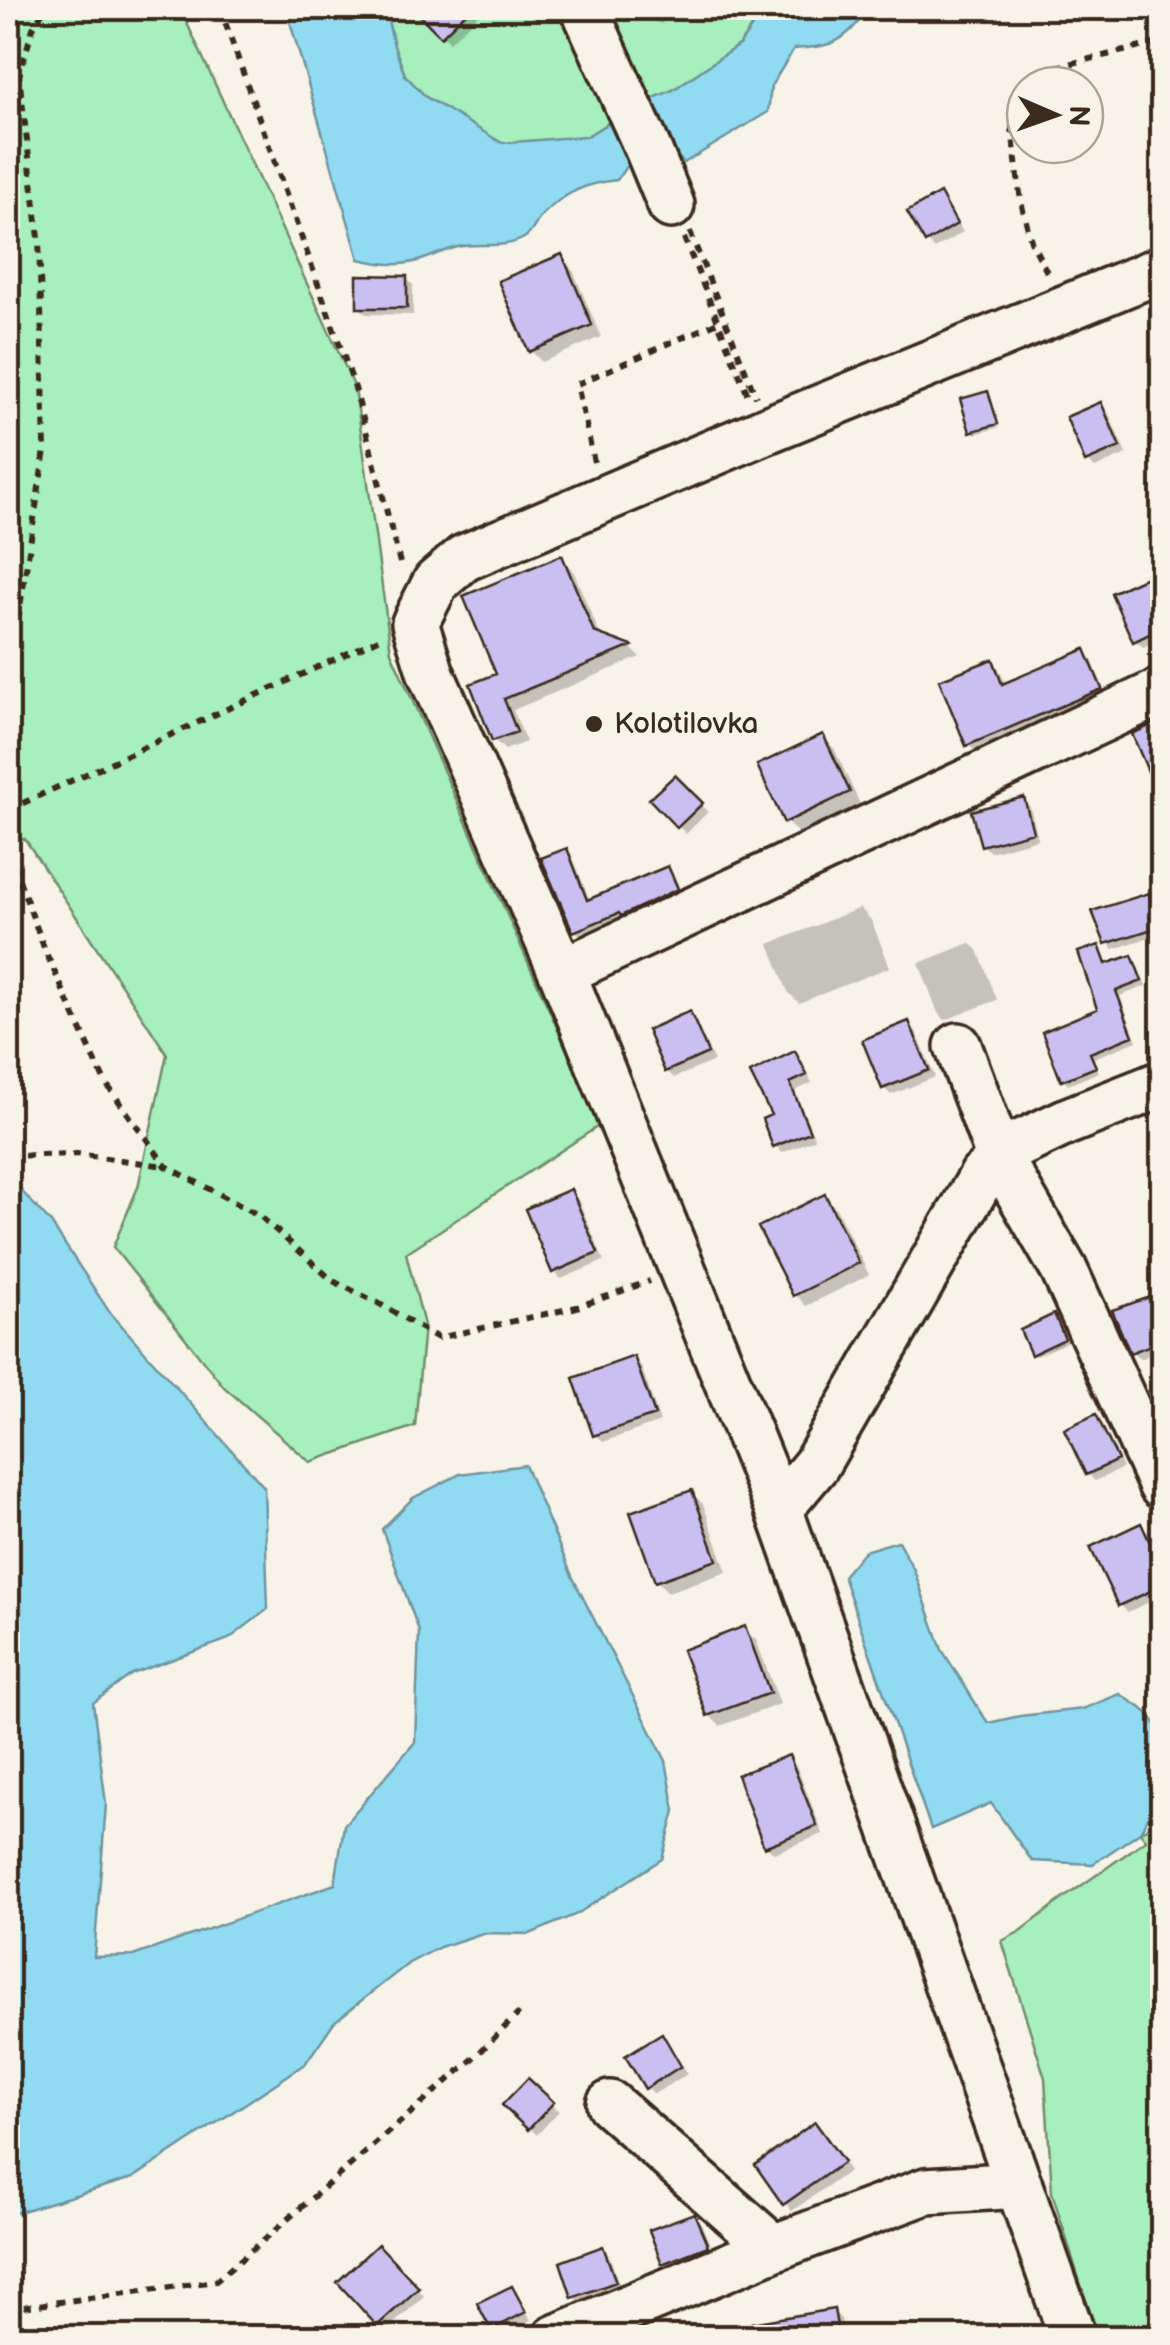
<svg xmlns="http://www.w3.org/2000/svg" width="1170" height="2345" viewBox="0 0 1170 2345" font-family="'Balsamiq Sans',sans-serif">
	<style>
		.green { fill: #a7efbc; stroke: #718c6d; stroke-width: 2.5 }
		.water { fill: #91dbf2; stroke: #6f949d; stroke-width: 2.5 }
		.shadow { fill: #0003 }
		.building { fill: #cabff1; stroke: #3b2a1e; stroke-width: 2.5 }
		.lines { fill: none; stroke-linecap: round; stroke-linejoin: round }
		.minor-casing { stroke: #3b2a1e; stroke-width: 52 }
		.path { stroke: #3b2a1e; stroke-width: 6; stroke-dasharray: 8 8; stroke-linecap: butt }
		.minor { stroke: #f7f3e8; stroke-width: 45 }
		.poi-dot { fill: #3b2a1e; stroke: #f7f3e8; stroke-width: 4 }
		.labels { text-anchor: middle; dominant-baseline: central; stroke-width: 9; stroke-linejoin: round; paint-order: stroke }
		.poi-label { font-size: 30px; fill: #3b2a1e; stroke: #f7f3e8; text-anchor: start }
	</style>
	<rect width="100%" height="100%" fill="#f7f3e8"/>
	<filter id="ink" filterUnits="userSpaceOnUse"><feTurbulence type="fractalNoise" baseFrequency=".01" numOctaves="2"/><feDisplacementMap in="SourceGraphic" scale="20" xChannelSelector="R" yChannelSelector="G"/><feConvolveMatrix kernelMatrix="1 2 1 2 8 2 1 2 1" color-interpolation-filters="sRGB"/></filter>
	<g filter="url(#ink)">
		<path class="green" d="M8,8H180L355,388L391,652L600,1125L406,1253L424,1325L415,1426L310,1462L224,1387L113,1247L138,1187L167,1054L25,839H8Z
			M385,8H747L752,26L740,44L673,90L636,106L587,136L501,144L426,97L405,75L394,46Z
			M1162,1818V2337H1097L1052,2192L1045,2078L1002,1941L1021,1931L1061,1900L1146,1840L1140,1832Z"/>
		<path class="water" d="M286,8H385L394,46L405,75L426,97L502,143L587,136L636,106L673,90L740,44L752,27L747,8H868V11C841,43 836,46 794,49L771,86L768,112L684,163L666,146L636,152L617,180C586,183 564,193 542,215C535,223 533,233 524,238C504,249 485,243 464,246C450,248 439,253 427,258C404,267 383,265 359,259Z
			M17,1186L51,1223L108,1310L264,1487L268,1609L229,1639L132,1674L93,1703L106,1804L94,1957L133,1956L335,1884L344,1825L415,1742L419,1631L382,1529L413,1498L460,1474L525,1465L572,1576L666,1761L675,1811L662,1859L577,1914L530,1934L483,1933L440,1947L409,1963L334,2022L305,2064L133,2178L8,2215V1613L17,1493L8,1439V1189Z
			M898,1541L914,1570L942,1650L988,1723L1020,1716L1083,1709L1120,1694L1147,1712L1162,1733V1791L1140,1832L1093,1864L1032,1861L991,1803L931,1829L843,1576L864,1551Z"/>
		<path class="shadow" d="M439,8H485L450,42L427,19Z
			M488,8H503L498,14Z
			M638,8H667L662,24L642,18L637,13Z
			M939,196L946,204L963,232L934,249L927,241Z
			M561,257L572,268L601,337L542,362L531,351Z
			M406,278L413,285V315L366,314L359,307Z
			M987,394L990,397L999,427L976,434L973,431Z
			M1100,405L1108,412L1126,454L1095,468L1087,460Z
			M561,558L572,568L601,637L631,648L640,657L513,710L526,742L505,750L494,740L499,676Z
			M1162,573V638L1143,647L1135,640L1115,594Z
			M1085,652L1092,660L1107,696L975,752L968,744L992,662L999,669L1006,685Z
			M822,737L834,748L860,804L798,833L786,822Z
			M675,778L708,812L686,834L652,800Z
			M1023,800L1030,807L1038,839L990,852L983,845Z
			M566,851L573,858L590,901L667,869L675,876L683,896L582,938L575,930Z
			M1148,896L1155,903L1162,933L1114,949L1107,942Z
			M860,908L871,920L890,967L799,1003L788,992L769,944Z
			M970,943L978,950L997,1000L945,1020L938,1013L919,963Z
			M1098,948L1103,953L1108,966L1131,958L1136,963L1146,986L1120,996L1137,1041L1094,1058L1099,1072L1068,1085L1063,1080L1101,1010Z
			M689,1014L696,1022L714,1061L674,1078L667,1071Z
			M908,1024L916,1031L935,1077L891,1095L884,1088Z
			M795,1054L802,1061L812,1083L795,1091L815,1139L782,1153L775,1145L774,1117Z
			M571,1192L578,1199L604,1261L561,1279L554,1271Z
			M825,1197L836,1208L869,1275L806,1306L795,1294Z
			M1155,1298L1162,1305V1350L1140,1359L1132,1351Z
			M1056,1320L1067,1342L1036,1356L1033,1353Z
			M634,1359L641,1366L660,1422L603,1442L595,1435Z
			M1096,1418L1103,1425L1123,1468L1095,1481L1088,1474Z
			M692,1493L703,1504L727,1572L668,1592L657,1581Z
			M1141,1526L1148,1533L1162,1565V1596L1128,1612L1120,1605Z
			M744,1629L756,1640L780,1704L720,1726L709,1715Z
			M789,1758L796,1765L823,1834L774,1853L766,1846Z
			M661,2037L668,2044L687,2074L654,2094L647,2087Z
			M528,2081L559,2111L537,2135L506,2105Z
			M822,2133L849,2171L792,2211L758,2166Z
			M693,2216L701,2223L713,2253L672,2270L664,2262Z
			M378,2247L424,2296L386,2331L340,2282Z
			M602,2249L610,2257L621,2290L582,2304L574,2297Z
			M511,2289L518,2296L531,2320L500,2336L493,2329Z
			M834,2312L841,2319L844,2338H788Z"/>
		<path class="building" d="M412,8H471L441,37Z
			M940,193L957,224L925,243L907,212Z
			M562,254L592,325L529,352L498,281Z
			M357,275L407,276V308H357Z
			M988,391L998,424L970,432L960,399Z
			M1101,402L1120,447L1085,462L1066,417Z
			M562,555L594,632L632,646L504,699L517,732L492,741L470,684L496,674L463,596Z
			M1162,570V628L1133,642L1111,593Z
			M1085,649L1102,689L966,746L939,680L993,659L1002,684Z
			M1162,720V804L1132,734Z
			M823,734L850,792L784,823L757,765Z
			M675,775L703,803L677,828L649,799Z
			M1024,797L1033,832L981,846L971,811Z
			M567,848L587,900L668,866L678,889L621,916L619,913L573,932L541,858Z
			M1149,893L1159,927L1105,944L1092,911Z
			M1099,945L1106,964L1132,955L1142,981L1116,991L1133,1036L1090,1053L1096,1067L1061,1081L1042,1032L1097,1009L1078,952Z
			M690,1011L708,1053L665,1072L647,1030Z
			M909,1021L929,1070L882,1089L862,1040Z
			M795,1051L807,1075L790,1083L810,1132L773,1147L762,1119L771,1115L750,1073Z
			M571,1189L598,1253L552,1273L525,1209Z
			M825,1194L859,1263L793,1296L758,1227Z
			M1156,1295L1162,1312V1341L1130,1353L1112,1310Z
			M1054,1314L1065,1339L1031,1355L1020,1330Z
			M634,1356L655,1415L593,1436L573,1378Z
			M1096,1414L1118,1460L1086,1475L1064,1429Z
			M692,1490L717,1560L655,1582L630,1512Z
			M1141,1523L1162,1569V1586L1118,1606L1090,1547Z
			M745,1626L770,1693L707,1716L682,1650Z
			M789,1755L817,1826L764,1847L737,1775Z
			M662,2033L681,2066L645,2089L625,2056Z
			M528,2078L554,2102L528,2130L502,2105Z
			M815,2122L844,2162L783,2205L755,2165Z
			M694,2213L708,2246L662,2264L649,2230Z
			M378,2244L419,2288L377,2326L337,2282Z
			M603,2246L616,2282L572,2298L560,2262Z
			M512,2286L526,2312L491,2330L477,2303Z
			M834,2309L839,2338H752L751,2323Z"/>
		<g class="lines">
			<defs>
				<path id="minor" d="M584,8L648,149L671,205
					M562,972L1162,691
					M958,1046L1000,1159L1064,1270L1162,1486
					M779,1509L816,1465L983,1175L1013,1147L1068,1121L1162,1084
					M610,2104L773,2248
					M556,2338L773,2248L926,2191L1019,2185
					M1073,2338L779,1509L562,972L431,674L415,623L436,582L464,558L769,429L1162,269"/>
			</defs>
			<use href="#minor" class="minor-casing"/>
			<path class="path" d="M220,8L355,388L401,567
				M1029,85L1056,67L1162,42
				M1025,96L1012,128L1021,202L1031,241L1049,276
				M690,232L756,397
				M684,238L749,398
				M594,462L577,384L718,322
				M8,650L19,613L45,450L39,238L19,76L33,28L45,8
				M8,810L383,637
				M8,850L46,953L105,1082L166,1166L260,1216L333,1281L378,1303L438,1338L577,1307L650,1281
				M8,1156L77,1154L165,1166
				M8,2309L216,2281L473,2059L519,2013"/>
			<use href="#minor" class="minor"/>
		</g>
	</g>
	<circle class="poi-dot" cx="594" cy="724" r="10"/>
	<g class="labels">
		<g class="poi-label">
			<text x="614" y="724">Kolotilovka</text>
		</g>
	</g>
	<rect width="1170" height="2345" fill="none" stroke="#f7f3e8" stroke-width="40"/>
	<rect x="20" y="20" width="1130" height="2305" fill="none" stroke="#3b2a1e" stroke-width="4" filter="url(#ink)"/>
	<g transform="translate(1055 115) rotate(92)"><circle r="48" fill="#f7f3e8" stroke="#aca397" stroke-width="2.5"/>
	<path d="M0-8L18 38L0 25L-18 38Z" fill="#3b2a1e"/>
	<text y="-15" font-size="28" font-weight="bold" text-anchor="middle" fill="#3b2a1e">N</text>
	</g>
</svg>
